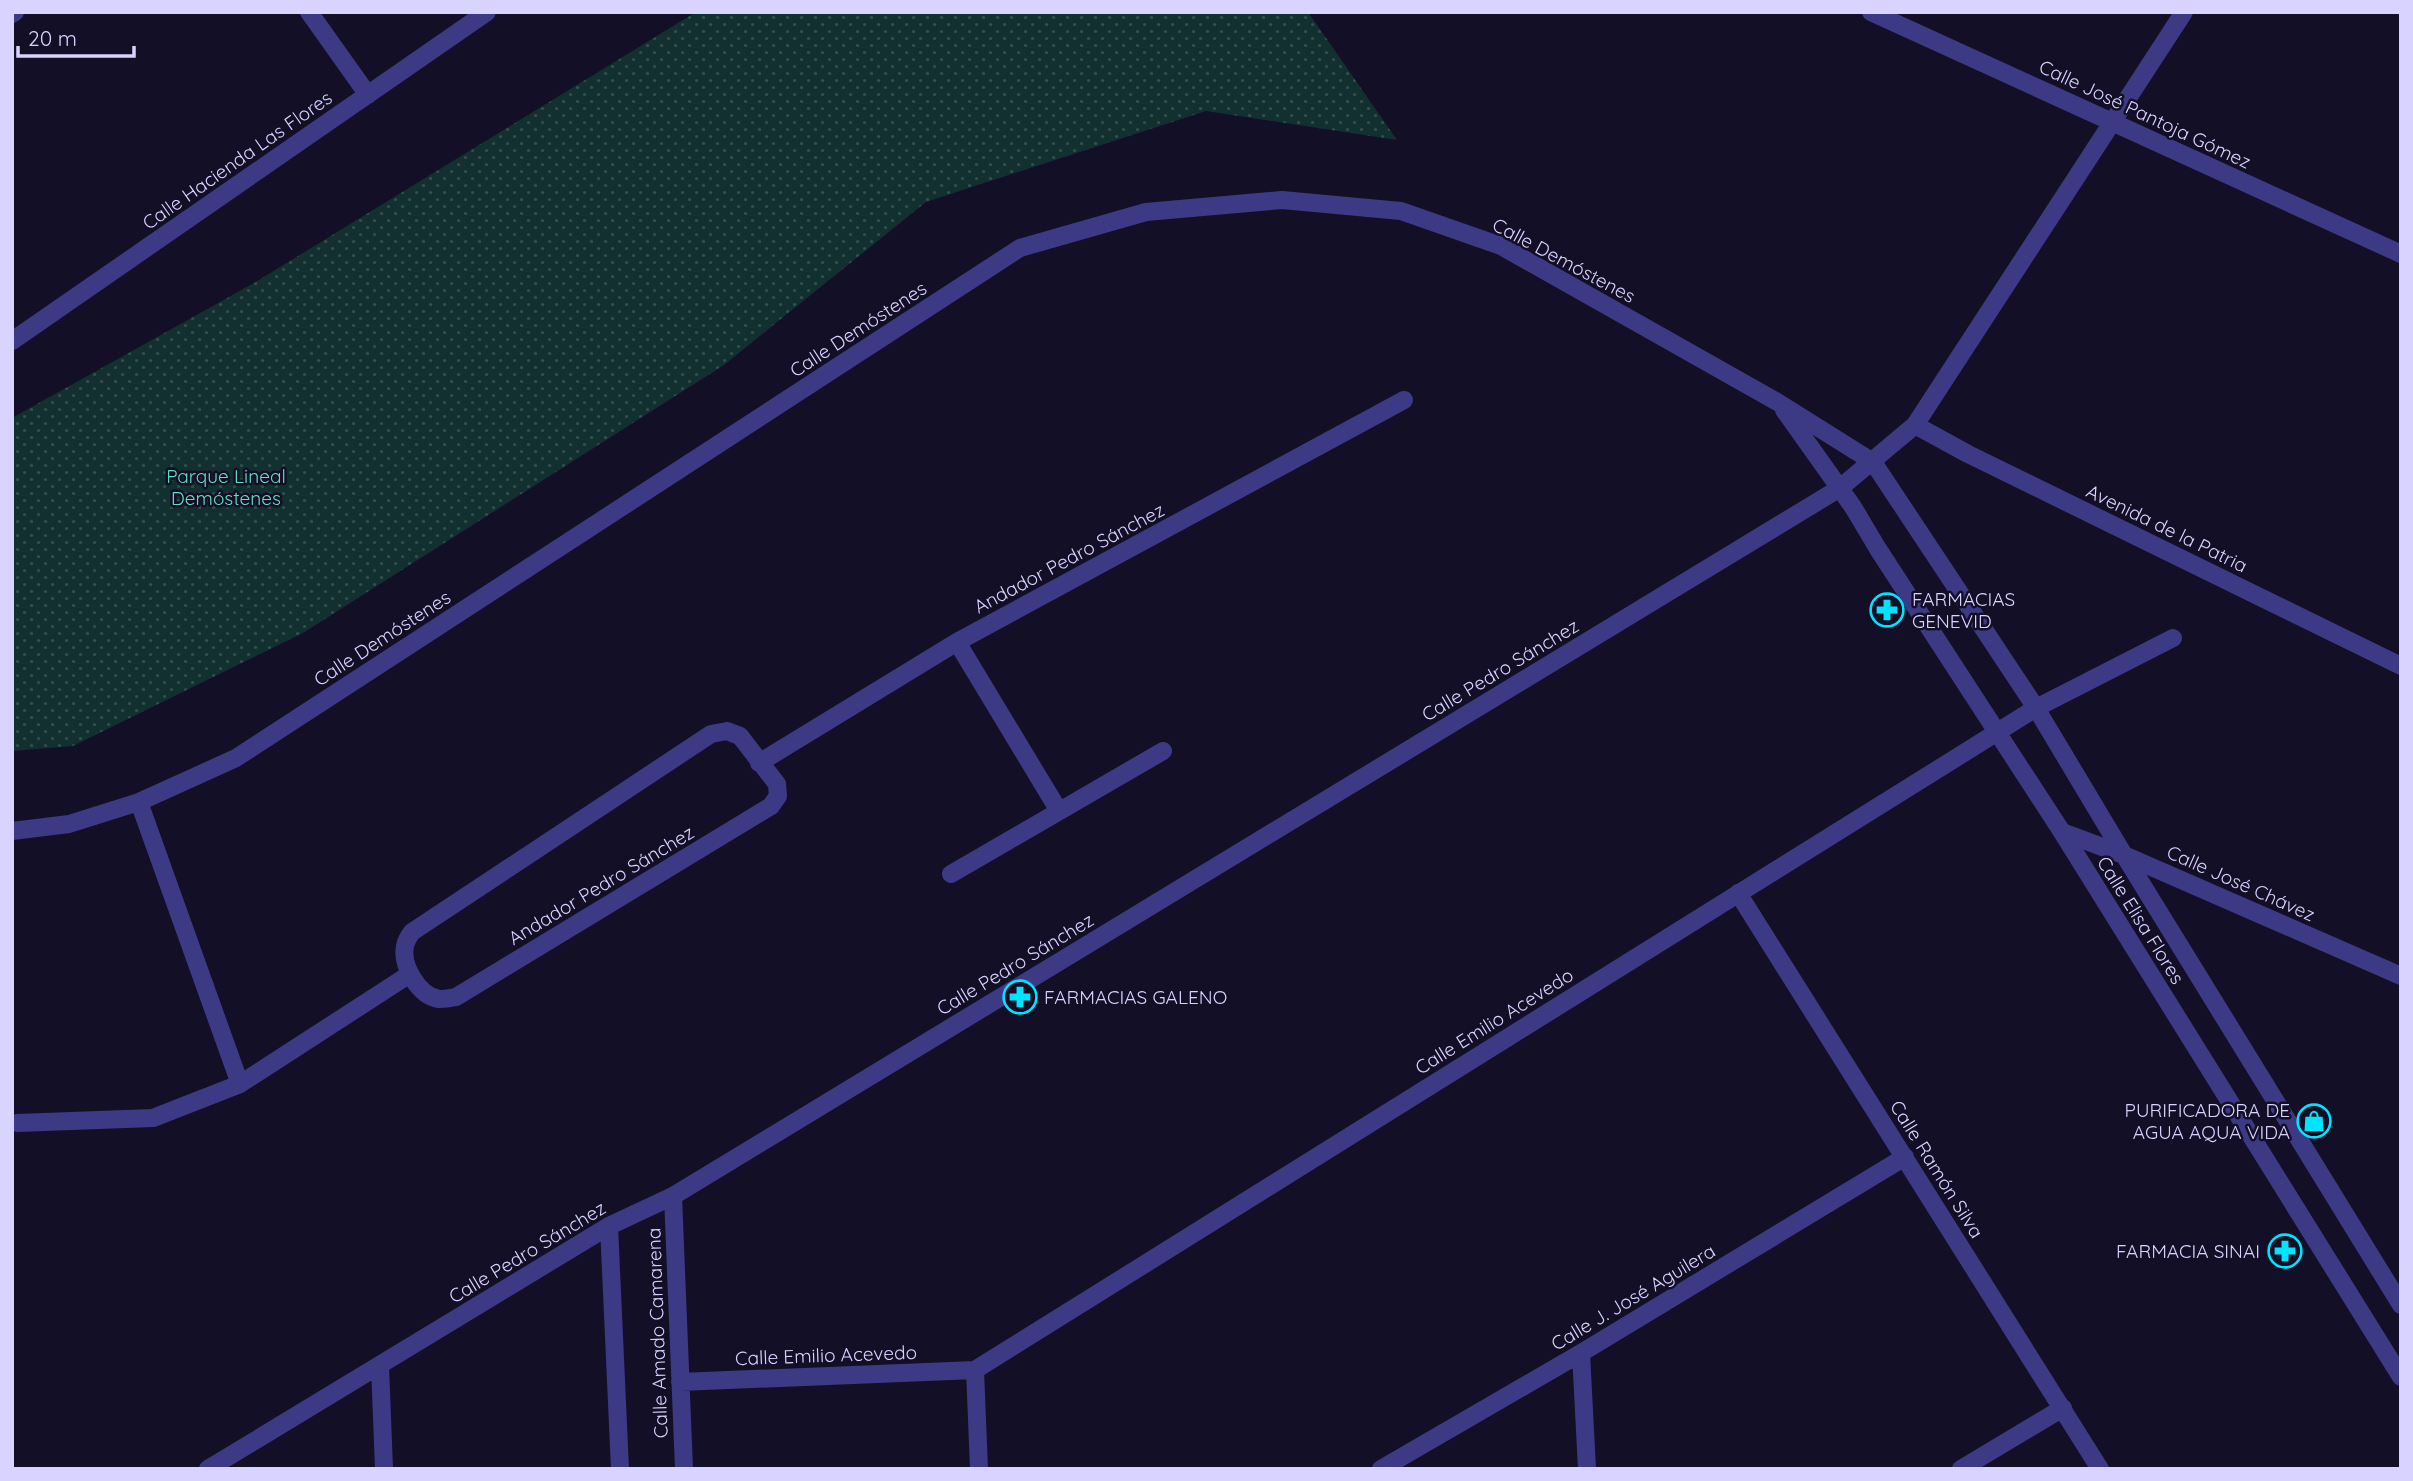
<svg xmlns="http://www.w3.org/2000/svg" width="2413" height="1481" viewBox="0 0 2413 1481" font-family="Quicksand,sans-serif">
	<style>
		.park { fill: url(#park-dots) }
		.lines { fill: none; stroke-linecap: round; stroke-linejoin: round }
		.minor { stroke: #3d3a85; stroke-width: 18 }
		.labels { text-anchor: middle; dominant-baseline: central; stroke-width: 5; stroke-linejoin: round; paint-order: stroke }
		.street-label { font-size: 19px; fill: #d9d4ff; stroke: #130f26 }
		.park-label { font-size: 19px; fill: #5fe0c0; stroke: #130f26 }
		.poi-label { font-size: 19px; fill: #d9d4ff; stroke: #130f26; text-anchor: start }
	</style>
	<defs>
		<pattern id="park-dots" width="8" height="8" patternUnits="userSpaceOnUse" patternTransform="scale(1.75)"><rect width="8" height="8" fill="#12302f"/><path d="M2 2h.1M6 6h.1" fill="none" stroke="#344d4e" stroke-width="1.8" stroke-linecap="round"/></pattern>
	</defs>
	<rect width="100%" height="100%" fill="#130f26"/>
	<path class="park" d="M696,12H1308L1397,140L1206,111L926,202L724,365L303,633L73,746L12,751V418L254,283Z"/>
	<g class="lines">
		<path class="minor" d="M309,12L368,95
			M1871,12L2401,254
			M12,14L15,12
			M12,341L487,12
			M1784,410L1853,507L1878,549L2062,832L2401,1377
			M1915,425L1968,454L2401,666
			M957,642L1059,811
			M727,731L740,736L777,784L778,796L771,806L456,997C451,998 444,999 439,999C419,996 401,966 405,946C406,941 409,936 412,932L711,734Z
			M759,763L957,642L1404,400
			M139,802L240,1084
			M12,831L69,824L139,802L236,758L1020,248L1146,212L1282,200L1401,211L1501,246L1779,403L1873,462L2036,708L2124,855L2401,1305
			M2062,832L2124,855L2401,976
			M951,874L1163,751
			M1738,893L2100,1469
			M17,1123L153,1118L240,1084L410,974
			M673,1196L684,1469
			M609,1226L620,1469
			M1581,1353L1587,1469
			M380,1366L384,1469
			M975,1370L979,1469
			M680,1382L975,1370L2036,708L2173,638
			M208,1469L609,1226L673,1196L1840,488L1915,425L2184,12
			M1381,1469L1581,1353L1905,1157
			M1961,1469L2063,1408"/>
	</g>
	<defs>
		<symbol id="pharmacy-ring" viewBox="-11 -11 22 22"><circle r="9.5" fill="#130f26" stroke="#00e5ff" stroke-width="1.5"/><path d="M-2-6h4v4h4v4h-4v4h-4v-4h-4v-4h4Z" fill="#00e5ff"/></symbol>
		<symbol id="shop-ring" viewBox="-11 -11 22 22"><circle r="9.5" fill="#130f26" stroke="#00e5ff" stroke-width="1.5"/><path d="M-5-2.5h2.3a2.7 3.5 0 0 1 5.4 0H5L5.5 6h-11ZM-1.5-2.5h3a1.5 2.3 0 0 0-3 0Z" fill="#00e5ff"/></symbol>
	</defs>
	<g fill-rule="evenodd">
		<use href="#pharmacy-ring" x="1868" y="591" width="38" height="38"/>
		<use href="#pharmacy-ring" x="1001" y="978" width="38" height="38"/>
		<use href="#shop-ring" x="2295" y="1102" width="38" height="38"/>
		<use href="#pharmacy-ring" x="2266" y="1232" width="38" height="38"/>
	</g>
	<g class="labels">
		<g class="street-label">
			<text transform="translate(2145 114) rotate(25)">Calle José Pantoja Gómez</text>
			<text transform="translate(237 160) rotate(-35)">Calle Hacienda Las Flores</text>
			<text transform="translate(1564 260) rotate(28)">Calle Demóstenes</text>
			<text transform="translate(858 329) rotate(-33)">Calle Demóstenes</text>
			<text transform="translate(2167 528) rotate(26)">Avenida de la Patria</text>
			<text transform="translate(1069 558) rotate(-28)">Andador Pedro Sánchez</text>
			<text transform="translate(382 638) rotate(-33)">Calle Demóstenes</text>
			<text transform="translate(1500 670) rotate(-31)">Calle Pedro Sánchez</text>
			<text transform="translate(2241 883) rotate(24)">Calle José Chávez</text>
			<text transform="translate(601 885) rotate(-31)">Andador Pedro Sánchez</text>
			<text transform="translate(2141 920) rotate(58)">Calle Elisa Flores</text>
			<text transform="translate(1015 964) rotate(-31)">Calle Pedro Sánchez</text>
			<text transform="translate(1494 1021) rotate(-32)">Calle Emilio Acevedo</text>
			<text transform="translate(1937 1169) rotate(58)">Calle Ramón Silva</text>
			<text transform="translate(527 1252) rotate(-31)">Calle Pedro Sánchez</text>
			<text transform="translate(1633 1297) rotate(-31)">Calle J. José Aguilera</text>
			<text transform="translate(657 1333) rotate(-92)">Calle Amado Camarena</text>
			<text transform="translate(826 1355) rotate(-2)">Calle Emilio Acevedo</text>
		</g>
		<g class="park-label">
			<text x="226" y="476">Parque Lineal<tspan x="226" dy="22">Demóstenes</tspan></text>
		</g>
		<g class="poi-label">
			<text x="1912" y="599">FARMACIAS<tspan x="1912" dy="22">GENEVID</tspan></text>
			<text x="1044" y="997">FARMACIAS GALENO</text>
			<text x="2290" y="1110" text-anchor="end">PURIFICADORA DE<tspan x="2290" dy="22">AGUA AQUA VIDA</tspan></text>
			<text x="2260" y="1251" text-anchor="end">FARMACIA SINAI</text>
		</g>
	</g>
	<rect width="2413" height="1481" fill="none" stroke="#d9d4ff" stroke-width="28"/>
	<path d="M18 46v10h116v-10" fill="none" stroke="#d9d4ff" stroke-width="3.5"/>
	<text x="28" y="46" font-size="21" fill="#d9d4ff" stroke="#130f26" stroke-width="5" paint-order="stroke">20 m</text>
</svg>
